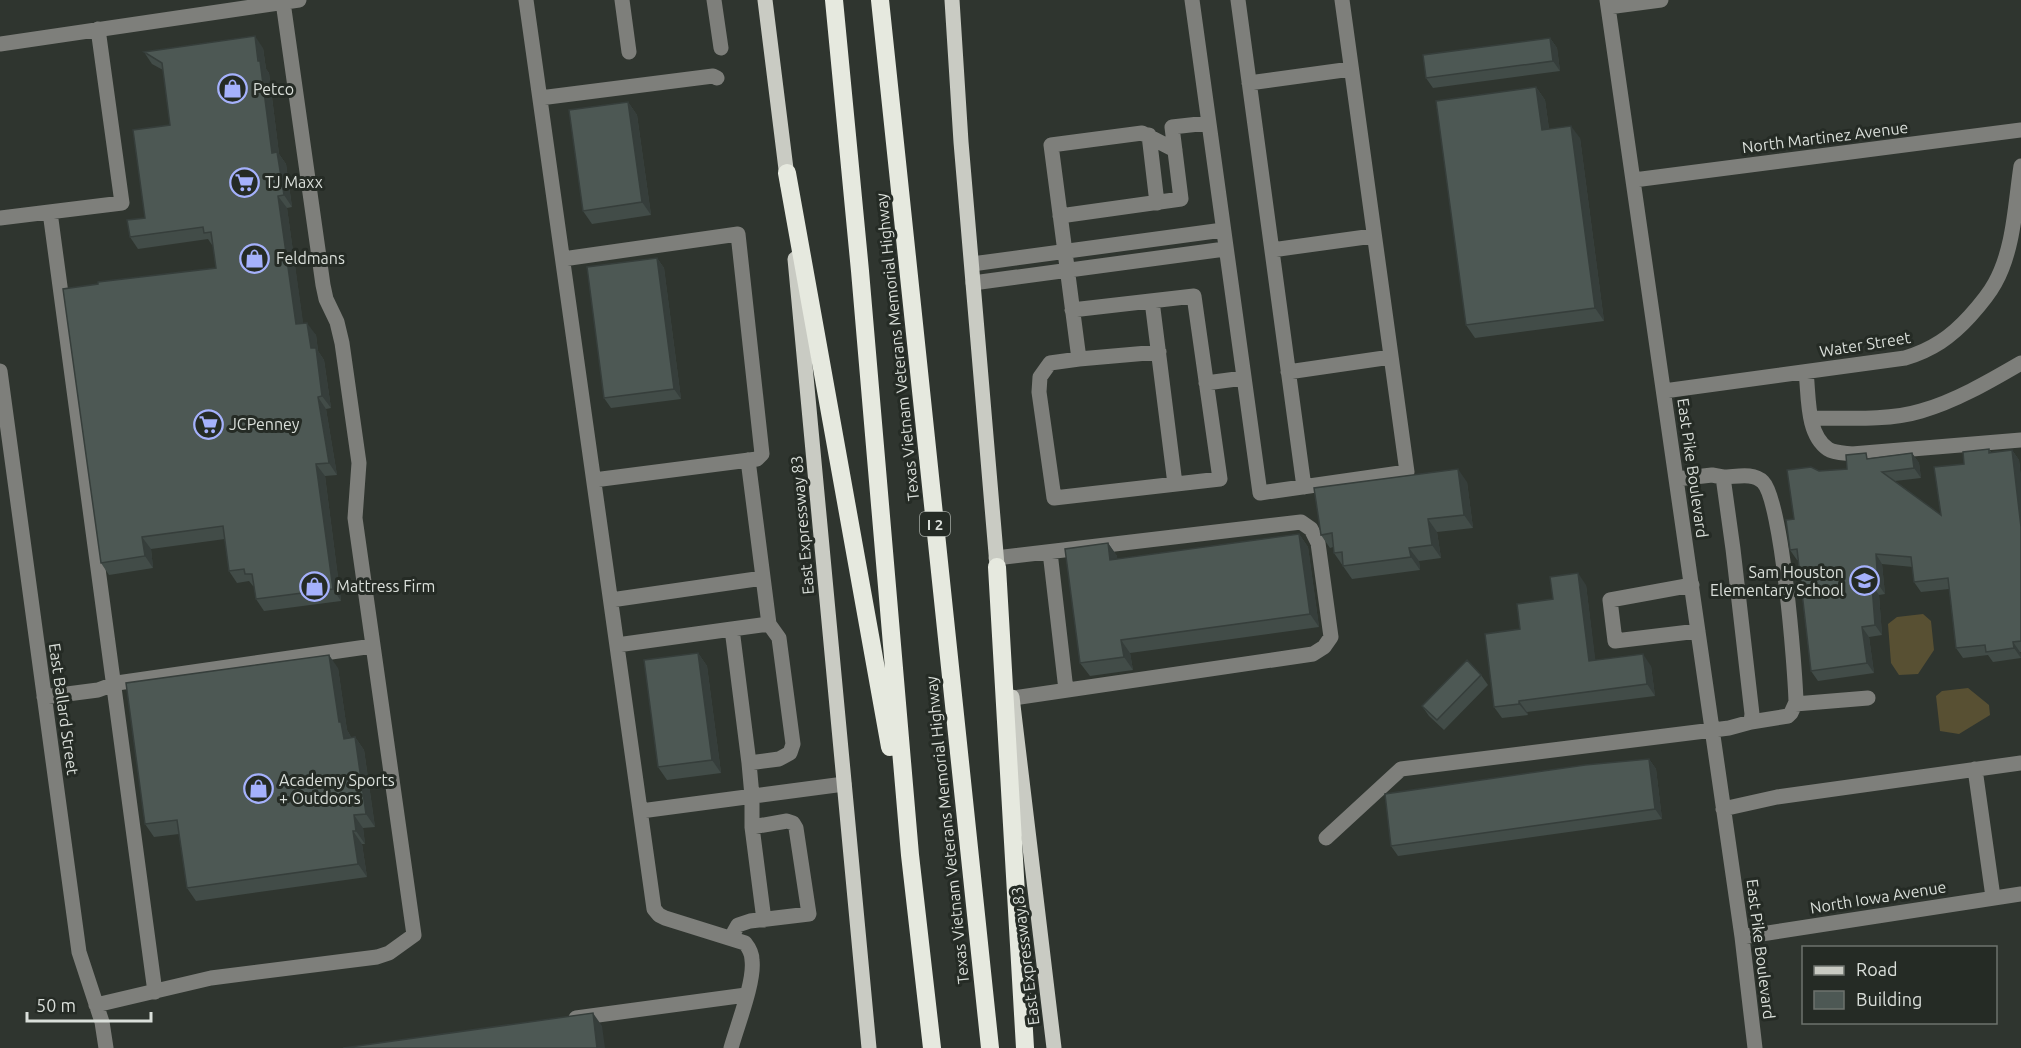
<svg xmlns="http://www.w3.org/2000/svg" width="2021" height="1048" viewBox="0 0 2021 1048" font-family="Ubuntu,sans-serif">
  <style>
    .green { fill: #585033 }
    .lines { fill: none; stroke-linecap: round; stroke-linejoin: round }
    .minor { stroke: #7e7f7b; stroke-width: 15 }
    .major { stroke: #c9cbc3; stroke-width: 15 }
    .highway { stroke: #e6e9df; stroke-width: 18 }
    .wall { fill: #424c48 }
    .shaded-wall { fill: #363e3b }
    .building { fill: #4d5854; stroke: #363e3b; stroke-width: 1.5 }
    .labels { text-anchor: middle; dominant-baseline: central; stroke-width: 6; stroke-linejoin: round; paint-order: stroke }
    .shield { fill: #252b25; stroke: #a4a9a4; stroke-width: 1.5 }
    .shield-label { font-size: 15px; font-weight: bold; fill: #dadfda }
    .poi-label { font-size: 16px; fill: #dadfda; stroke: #252b25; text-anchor: start }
    .street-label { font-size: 16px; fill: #dadfda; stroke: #252b25 }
  </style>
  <rect width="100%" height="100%" fill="#2f352f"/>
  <path class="green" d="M1923,614L1931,621L1934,650L1918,674L1899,675L1891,663L1888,624L1897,617Z
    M1968,688L1989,705L1990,715L1959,734L1940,731L1936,696L1942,691Z"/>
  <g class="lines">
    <path class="minor" d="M526,0L654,909L659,915L665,918L745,943C749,948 752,953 752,960C755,981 737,1026 731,1048
      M622,0L629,52
      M714,0L721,48
      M1192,0L1260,493L1407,472L1342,0
      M1238,0L1304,487
      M1607,0L1742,937L1755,1048
      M1608,7L1661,0
      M0,44L299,0
      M1249,83L1351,69
      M540,98L713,76L717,78
      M1149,135L1157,203
      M1634,180L2021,130
      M50,212L155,992
      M1060,216L1181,199L1172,127L1208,123
      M0,218L122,203L98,29
      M1272,250L1373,236
      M563,259L738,234L762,454L757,459L594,480
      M972,264L1223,230
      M973,283L1225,249
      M1152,301L1175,484
      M1072,310L1194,296L1220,479L1054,498L1039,392L1040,377L1050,363L1079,359L1051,145L1142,133L1175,150
      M1079,359L1159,352
      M0,371L79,952L102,1022L106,1048
      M1288,372L1391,357
      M1806,372C1809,396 1806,434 1828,449C1834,453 1845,453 1852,454L2021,440
      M1206,383L1244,378
      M1664,391L1905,358C1932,350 1951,337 1970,316C1979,306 1988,296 1995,283C2014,249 2015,205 2021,166
      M1811,418C1846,418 1888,421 1921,411C1956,401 1990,381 2021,363
      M748,460L769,624L779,638L793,744L790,753L779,759L749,763
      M1723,477C1736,477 1753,472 1763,482C1782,501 1795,668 1796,702L1791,713L1788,716L1751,722
      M1050,552L1066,690
      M996,558L1301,522L1311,529L1318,543L1331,637L1324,647L1313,654L1013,698
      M1692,585L1610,600L1615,641L1698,631
      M611,600L763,578
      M732,629L769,624
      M617,645L732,629L749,763L752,796V827L764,920
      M44,697L98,690L117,683L373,646
      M1795,704L1868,698
      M1975,769L1993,897
      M1723,809L1777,797L2021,763
      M641,811L844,784
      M1326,838L1401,769L1729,728L1751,722L1752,714L1733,549L1723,477L1712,475L1677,479
      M1742,937L2021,894
      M734,939V932L738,925L750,921L809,914L796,828L793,823L787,821L752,827
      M96,1005L211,978L377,957L389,953L414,935L355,518L359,463L342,343L337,322L326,299L323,285L283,2
      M576,1018L746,995"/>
    <path class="major" d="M765,0L788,185
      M952,0L961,142L998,577
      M795,259L869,1048
      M1012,697L1054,1048"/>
    <path class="highway" d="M834,0L860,271L910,855L932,1048
      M880,0L990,1048
      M787,173L890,747
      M997,567L1025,1048"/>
  </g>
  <path class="wall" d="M1550,38L1557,48L1560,71L1433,88L1426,78Z
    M263,48L266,69L269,73L279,154L286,164L292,207L287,208L303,324L316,335L318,351L324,360L331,408L326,409L337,475L325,476L341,601L264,611L256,599L254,586H253L249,581L237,583L229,571L225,539L151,549L153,568L109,575L101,563L216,268L213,245H212L208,239L138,249L130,237L145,218L170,125L163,70L152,64L144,52Z
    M1536,87L1545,100L1549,129L1580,138L1604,321L1475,338L1466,325Z
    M628,102L637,115L651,215L592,224L583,211Z
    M657,258L664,268L681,399L611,408L604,398Z
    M1989,449L1991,452L2012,450L2019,460L2021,478V652H2020L2021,658L1993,662L1988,655L1963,658L1956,648L1949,589L1921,592L1914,582L1913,567L1882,564L1885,594L1879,595L1882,635L1869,637L1874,673L1818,681L1811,671L1798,560H1797L1790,550L1794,519L1819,471L1847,469L1870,458L1912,453L1919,463L1921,478L1895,481L1941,515L1964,464Z
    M1467,482L1473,528L1437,532L1441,558L1419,561L1420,570L1352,579L1334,553L1333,547L1330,548L1321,535Z
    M1299,534L1308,547L1319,627L1130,653L1133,670L1090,676L1080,663L1108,543L1117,556V559Z
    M1586,585L1595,660L1651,666L1655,696L1527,712L1528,715L1502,718L1494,707L1520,629L1553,599Z
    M698,653L707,666L721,773L667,780L658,767Z
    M338,668L347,730L350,735L351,738L355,737L364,750L375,827L363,828L365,844H362L367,877L196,901L187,888L179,834L154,837L145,824Z
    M1481,675L1488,685L1444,730L1429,716L1422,706Z
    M1649,759L1656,769L1662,819L1398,856L1391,846Z"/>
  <path class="shaded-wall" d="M255,36L263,48L266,69L269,73L279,154L286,164L292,207L284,195L272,153Z
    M1550,38L1557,48L1560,71L1553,61Z
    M1536,87L1545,100L1551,143L1542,130Z
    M628,102L637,115L651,215L642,202Z
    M1571,126L1580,138L1604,321L1595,308Z
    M278,196L287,208L305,336L296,324Z
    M657,258L664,268L681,399L674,389Z
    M307,323L316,335L318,351L324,360L331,408L322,396L311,348Z
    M318,397L326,409L337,475L329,463Z
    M2012,450L2019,460L2021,478V527Z
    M1912,453L1919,463L1921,478L1914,468Z
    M316,464L325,476L341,601L333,589Z
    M1458,469L1467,482L1473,528L1464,515Z
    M1428,519L1437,532L1441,558L1432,545Z
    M1299,534L1308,547L1319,627L1310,614Z
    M142,537L151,549L153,568L145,556Z
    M1108,543L1117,556L1119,573L1110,560Z
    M1409,548L1419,561L1420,570L1411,557Z
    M1876,554L1882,564L1885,594L1878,584Z
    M1578,573L1586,585L1597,673L1589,661Z
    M1872,585L1879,595L1882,635L1875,625Z
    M1862,627L1869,637L1874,673L1867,663Z
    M1121,640L1130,653L1133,670L1124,657Z
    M2013,642L2020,652L2021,658L2014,648Z
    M698,653L707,666L721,773L712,760Z
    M1643,654L1651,666L1655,696L1647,684Z
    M329,655L338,668L347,730L350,735L353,752L344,739L339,722Z
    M1519,701L1527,712L1528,715L1519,704Z
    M355,737L364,750L375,827L366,814Z
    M1649,759L1656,769L1662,819L1655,809Z
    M354,815L363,828L365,844L356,831Z
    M353,831L362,844L367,877L358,864Z
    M593,1013L602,1026L605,1048H597Z"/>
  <path class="building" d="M255,36L258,61H260L272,153L277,152L284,195L278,196L296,324L307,323L311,348H316L322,396L318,397L329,463L316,464L333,589L256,599L252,574H245L244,569L229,571L223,526L142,537L145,556L101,563L63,289L98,284V282L216,268L211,232L204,233L203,227L130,237L127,220L145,218L133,130L170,125L162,63L144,52Z
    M1550,38L1553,61L1426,78L1423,55Z
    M1536,87L1542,130L1571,126L1595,308L1466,325L1436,101Z
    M628,102L642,202L583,211L569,110Z
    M657,258L674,389L604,398L587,267Z
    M1989,449V453L2012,450L2021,527V641L2013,642L2014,648L1986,652L1985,645L1956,648L1948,578L1914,582L1911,557L1876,554L1878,584L1872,585L1875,625L1862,627L1867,663L1811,671L1797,549L1790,550L1786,520L1794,519L1787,470L1811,467L1819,471L1847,469L1846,455L1866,453L1867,459L1912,453L1914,468L1882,472L1941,515L1934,467L1964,464L1963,452Z
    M1458,469L1464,515L1428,519L1432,545L1409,548L1411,557L1343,566L1342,552L1334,553L1332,533L1321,535L1314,488Z
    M1299,534L1310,614L1121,640L1124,657L1080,663L1065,549L1108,543L1110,560Z
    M1578,573L1589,661L1643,654L1647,684L1519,701V704L1494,707L1485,634L1520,629L1517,604L1553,599L1550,577Z
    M698,653L712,760L658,767L644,660Z
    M329,655L339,722H341L344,739L355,737L366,814L354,815L356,831H353L358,864L187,888L177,820L145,824L126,683Z
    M1467,660L1481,675L1437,720L1422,706Z
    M1649,759L1655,809L1391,846L1385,794L1585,765Z
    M593,1013L597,1048H343Z"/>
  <defs>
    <symbol id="shop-ring" viewBox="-11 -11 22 22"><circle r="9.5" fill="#252b25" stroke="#a5b1fc" stroke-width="1.5"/><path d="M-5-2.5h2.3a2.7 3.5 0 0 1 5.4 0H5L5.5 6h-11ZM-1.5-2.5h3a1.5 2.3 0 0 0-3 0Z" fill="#a5b1fc"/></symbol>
    <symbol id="supermarket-ring" viewBox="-11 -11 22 22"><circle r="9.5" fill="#252b25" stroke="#a5b1fc" stroke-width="1.5"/><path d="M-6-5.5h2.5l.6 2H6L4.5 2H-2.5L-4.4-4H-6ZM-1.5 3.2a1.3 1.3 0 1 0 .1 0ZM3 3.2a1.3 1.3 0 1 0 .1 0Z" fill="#a5b1fc"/></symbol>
    <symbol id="school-ring" viewBox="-11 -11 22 22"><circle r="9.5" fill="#252b25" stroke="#a5b1fc" stroke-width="1.5"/><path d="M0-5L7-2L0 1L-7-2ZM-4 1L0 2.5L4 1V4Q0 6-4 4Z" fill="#a5b1fc"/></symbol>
  </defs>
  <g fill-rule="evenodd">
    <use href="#shop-ring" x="216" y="72" width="33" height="33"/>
    <use href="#supermarket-ring" x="228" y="166" width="33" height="33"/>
    <use href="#shop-ring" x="238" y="242" width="33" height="33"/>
    <use href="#supermarket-ring" x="192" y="408" width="33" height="33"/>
    <use href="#school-ring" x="1848" y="564" width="33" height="33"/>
    <use href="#shop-ring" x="298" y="570" width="33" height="33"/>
    <use href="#shop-ring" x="242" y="772" width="33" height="33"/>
  </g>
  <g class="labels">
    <rect class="shield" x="920" y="512" width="30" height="24" rx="4.5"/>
    <g class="shield-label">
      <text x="935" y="524">I 2</text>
    </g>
    <g class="poi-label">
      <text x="253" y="89">Petco</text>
      <text x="265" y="182">TJ Maxx</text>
      <text x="276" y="258">Feldmans</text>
      <text x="229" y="424">JCPenney</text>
      <text x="1844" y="572" text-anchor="end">Sam Houston<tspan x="1844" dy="18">Elementary School</tspan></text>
      <text x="336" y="586">Mattress Firm</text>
      <text x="279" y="780">Academy Sports<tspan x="279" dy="18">+ Outdoors</tspan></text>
    </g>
    <g class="street-label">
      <text transform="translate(1825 137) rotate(-7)">North Martinez Avenue</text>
      <text transform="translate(1865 344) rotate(-9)">Water Street</text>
      <text transform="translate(897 347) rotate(-96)">Texas Vietnam Veterans Memorial Highway</text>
      <text transform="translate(1693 468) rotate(82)">East Pike Boulevard</text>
      <text transform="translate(802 525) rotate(-95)">East Expressway 83</text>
      <text transform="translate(64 709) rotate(82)">East Ballard Street</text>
      <text transform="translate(947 830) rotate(-96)">Texas Vietnam Veterans Memorial Highway</text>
      <text transform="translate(1878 897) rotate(-9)">North Iowa Avenue</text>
      <text transform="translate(1761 949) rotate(83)">East Pike Boulevard</text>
      <text transform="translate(1025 956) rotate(-97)">East Expressway 83</text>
    </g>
  </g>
  <rect x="1802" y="946" width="195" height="78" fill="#252b25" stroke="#6d736d" stroke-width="1.5"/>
  <rect x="1814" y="966" width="30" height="9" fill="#c9cbc3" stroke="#6d736d" stroke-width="1.5"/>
  <text x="1856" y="976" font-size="18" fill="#dadfda">Road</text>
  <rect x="1814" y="991" width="30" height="18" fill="#4d5854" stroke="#6d736d" stroke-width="1.5"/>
  <text x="1856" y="1006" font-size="18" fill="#dadfda">Building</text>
  <path d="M27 1012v9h124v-9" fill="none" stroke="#dadfda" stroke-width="3"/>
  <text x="36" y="1012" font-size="18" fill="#dadfda" stroke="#252b25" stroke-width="4.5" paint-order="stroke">50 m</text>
</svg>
